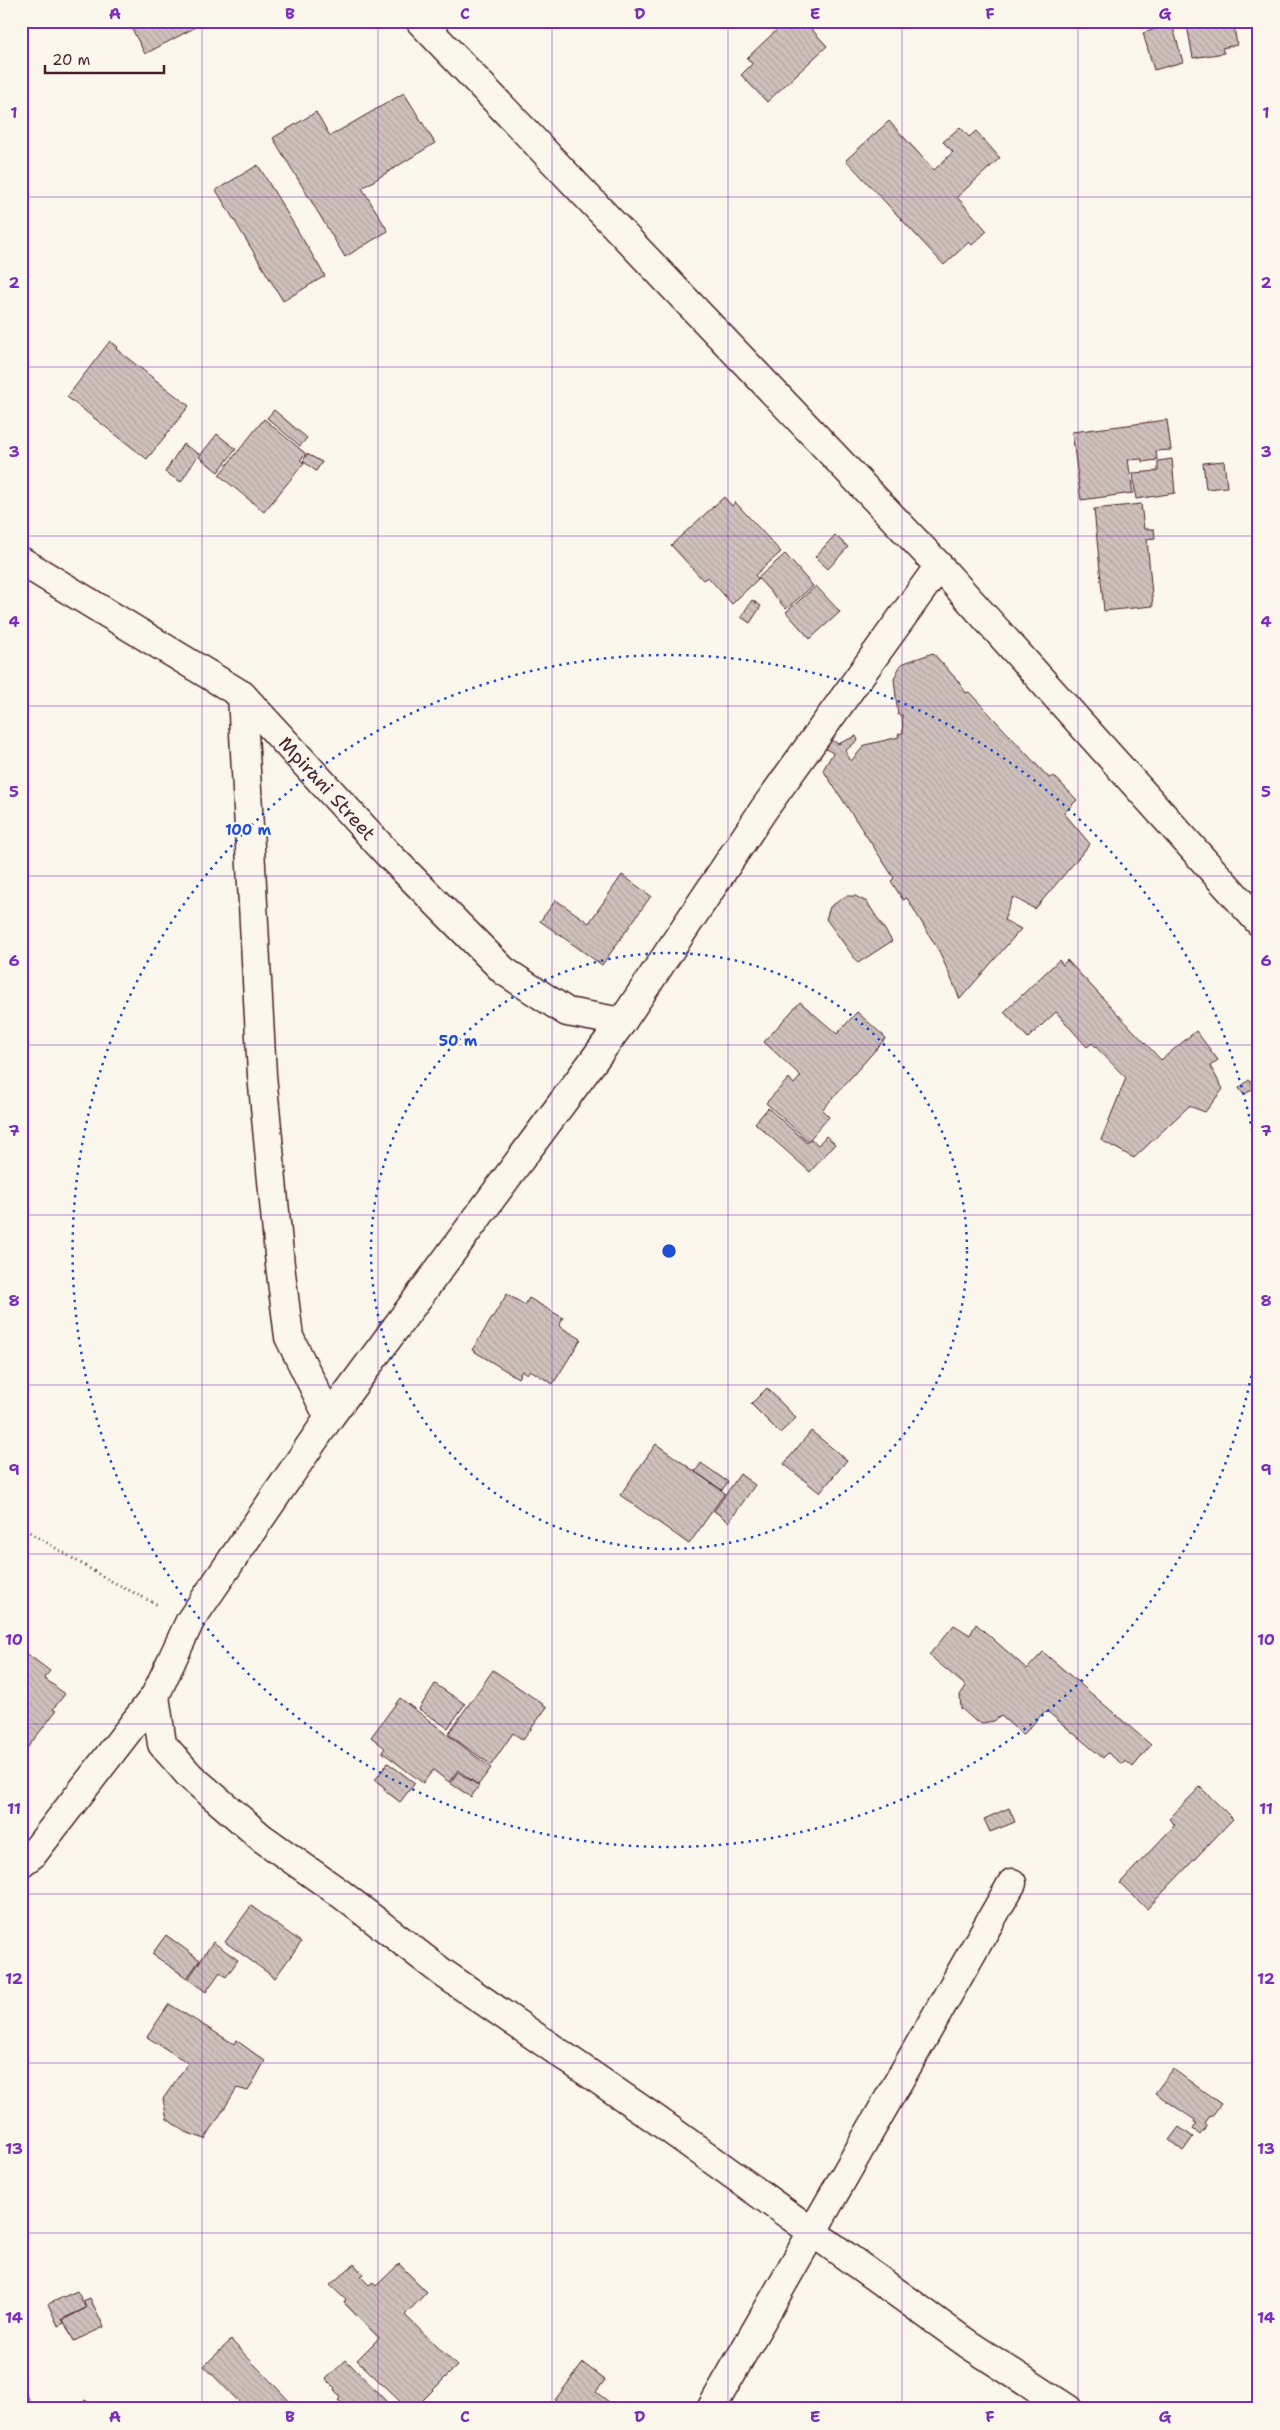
<svg xmlns="http://www.w3.org/2000/svg" width="1280" height="2430" viewBox="0 0 1280 2430" font-family="'Shantell Sans',sans-serif">
  <style>
    .building { fill: url(#building-back-hatch); stroke: #4a1f2b }
    .lines { fill: none; stroke-linecap: round; stroke-linejoin: round }
    .minor-casing { stroke: #4a1f2b; stroke-width: 31 }
    .path { stroke: #4a1f2b; stroke-width: 3; stroke-dasharray: 1 4; stroke-linecap: butt }
    .minor { stroke: #fbf7ec; stroke-width: 28 }
    .grid { fill: none; stroke: #7b2cbf; stroke-width: 1; stroke-opacity: 0.55 }
    .ring { fill: none; stroke: #1d4ed8; stroke-width: 2.5; stroke-dasharray: 2.5 5 }
    .labels { text-anchor: middle; dominant-baseline: central; stroke-width: 4.5; stroke-linejoin: round; paint-order: stroke }
    .street-label { font-size: 19px; fill: #4a1f2b; stroke: #fbf7ec }
    .centre { fill: #1d4ed8; stroke: #fbf7ec; stroke-width: 2.5 }
    .ring-label { font-size: 15px; text-anchor: middle; font-weight: bold; fill: #1d4ed8; stroke: #fbf7ec; stroke-width: 4.5; stroke-linejoin: round; paint-order: stroke }
    .neatline { fill: none; stroke: #7b2cbf; stroke-width: 2 }
    .grid-label { font-size: 16px; text-anchor: middle; font-weight: bold; fill: #7b2cbf }
  </style>
  <defs>
    <pattern id="building-back-hatch" width="6" height="6" patternUnits="userSpaceOnUse" patternTransform="scale(1.25)"><rect width="6" height="6" fill="#cfc2bc"/><path d="M-1 5l2 2M0 0l6 6M5-1l2 2" fill="none" stroke="#b3a6a2"/></pattern>
  </defs>
  <rect width="100%" height="100%" fill="#fbf7ec"/>
  <filter id="ink" filterUnits="userSpaceOnUse"><feTurbulence type="fractalNoise" baseFrequency=".02" numOctaves="2"/><feDisplacementMap in="SourceGraphic" scale="10" xChannelSelector="R" yChannelSelector="G"/><feConvolveMatrix kernelMatrix="1 2 1 2 8 2 1 2 1" color-interpolation-filters="sRGB"/></filter>
  <g filter="url(#ink)">
    <path class="building" d="M128,21H191L194,28L145,54Z
      M799,21H804L827,46L767,102L741,75L752,64L747,58L783,24L789,30Z
      M1208,21H1233L1237,45L1222,48L1224,53L1193,58L1187,25Z
      M1172,24L1183,62L1154,70L1143,33Z
      M404,93L435,143L362,188L388,231L345,257L273,138L316,112L330,136Z
      M889,121L934,170L953,152L943,142L960,127L969,137L976,131L1000,158L957,197L987,231L972,245L969,242L944,265L846,160Z
      M258,165L325,276L283,301L216,190Z
      M110,341L118,347L116,349L189,406L147,459L67,397Z
      M274,410L307,438L300,446L267,418Z
      M264,419L306,454L300,460L304,463L264,512L219,475Z
      M1167,420L1171,450L1156,451L1157,460L1142,462V459L1128,460L1133,493L1081,500L1072,432Z
      M217,434L236,449L218,472L199,457Z
      M183,444L199,454L181,482L165,472Z
      M307,454L322,462L316,471L303,461Z
      M1172,459L1175,493L1136,499L1133,473L1158,471V461Z
      M1224,461L1227,487L1206,489L1203,463Z
      M724,497L732,506L735,502L781,552L755,575L758,579L732,604L708,577L703,580L671,545Z
      M1141,504L1144,529H1154L1155,538L1147,539L1153,606L1104,611L1094,509Z
      M835,535L848,547L828,569L815,557Z
      M785,554L813,586L786,609L758,578Z
      M816,586L840,612L810,639L786,612Z
      M752,600L761,606L750,623L741,617Z
      M933,653L958,681L966,693L969,692L1049,778L1054,776L1077,800L1064,813L1090,844L1035,909L1013,897L1004,920L1021,929L960,999L940,953L907,898L903,900L891,881L894,878L823,770L833,753L826,749L831,739L838,744L856,736L858,740L845,751L851,761L865,745L899,737L898,734L903,733L902,715H898L894,679L901,664Z
      M622,875L651,896L602,965L540,921L556,900L589,923Z
      M846,896H855L867,902L892,941L858,963L826,919L830,907Z
      M1059,960L1063,965L1067,960L1161,1060L1196,1031L1218,1060L1210,1066L1223,1089L1205,1112L1189,1106L1134,1158L1101,1140L1126,1078L1092,1043L1087,1047L1056,1012L1028,1038L1004,1012Z
      M800,1002L837,1034L857,1012L886,1038L822,1110L829,1117L808,1141L766,1103L789,1078L794,1084L801,1076L764,1042Z
      M1249,1080L1255,1087L1244,1095L1239,1088Z
      M768,1108L807,1143L811,1139L818,1145L826,1136L835,1144L810,1172L755,1123Z
      M507,1294L525,1305L529,1298L563,1318L559,1326L581,1339L553,1384L530,1370L527,1374L522,1371L518,1378L472,1350Z
      M767,1388L796,1418L780,1433L751,1404Z
      M811,1431L847,1460L820,1493L784,1464Z
      M656,1444L725,1493L689,1544L620,1495Z
      M701,1463L728,1482L722,1490L695,1472Z
      M740,1474L755,1485L729,1522L714,1511Z
      M976,1624L1027,1669L1043,1652L1151,1745L1133,1767L1126,1761L1122,1764L1108,1753L1103,1758L1048,1712L1043,1713L1023,1735L1001,1716L994,1721L983,1723L975,1721L961,1708L960,1695L966,1686L929,1655L954,1625L970,1635Z
      M22,1650L50,1671L44,1678L65,1694L53,1709L56,1711L21,1756Z
      M493,1670L547,1707L523,1740L513,1733L491,1765L448,1734Z
      M435,1684L465,1704L448,1728L419,1709Z
      M400,1698L491,1768L478,1785L458,1770L449,1782L433,1770L423,1783L382,1752L385,1748L371,1737Z
      M388,1763L415,1783L400,1802L384,1790L385,1788L375,1780Z
      M458,1772L479,1786L471,1797L450,1783Z
      M1200,1787L1233,1819L1147,1909L1120,1883L1175,1825L1169,1819Z
      M1009,1808L1015,1822L990,1832L984,1819Z
      M251,1906L301,1942L275,1978L225,1942Z
      M166,1935L200,1960L187,1978L152,1954Z
      M213,1942L238,1960L226,1977L220,1972L206,1992L188,1979Z
      M169,2004L234,2044L236,2040L265,2061L248,2091L237,2088L205,2139L185,2132L167,2119L163,2099L188,2063L147,2037Z
      M1173,2069L1221,2104L1211,2117L1210,2116L1205,2123L1207,2126L1200,2135L1193,2129L1197,2123L1194,2122L1195,2120L1155,2093Z
      M1179,2127L1193,2137L1183,2151L1169,2140Z
      M354,2264L363,2274L360,2276L369,2285L373,2282L376,2286L399,2264L427,2292L405,2315L457,2366L414,2409H408L357,2360L379,2338L344,2303L346,2300L330,2285Z
      M77,2291L86,2308L62,2319L64,2323L58,2326L48,2304Z
      M90,2298L104,2327L74,2341L63,2320L86,2308L83,2301Z
      M231,2340L297,2409H246L204,2366Z
      M346,2360L388,2403L383,2409H350L338,2400L340,2398L334,2390L335,2388L326,2379Z
      M583,2363L605,2380L596,2392L618,2409H548Z
      M21,2375L25,2382L23,2387L30,2401L24,2409H21Z
      M85,2400L94,2406L92,2409H79Z"/>
    <g class="lines">
      <defs>
        <g id="minor">
          <path d="M420,21L939,566L1259,922"/>
          <path id="s1" d="M21,561L242,695L386,852L504,971L567,1012L622,1022"/>
          <path d="M939,566L764,809L622,1022L329,1418L190,1621L155,1696L162,1744L190,1776L262,1838L341,1894L443,1973L654,2118L968,2344L1068,2409"/>
          <path d="M242,695L262,1075L280,1265L289,1337L329,1418"/>
          <path d="M21,1863L33,1854L155,1696"/>
          <path d="M711,2409L1012,1883"/>
        </g>
      </defs>
      <use href="#minor" class="minor-casing"/>
      <path class="path" d="M21,1527L105,1578L158,1605"/>
      <use href="#minor" class="minor"/>
    </g>
  </g>
  <path class="grid" d="M202,21V2409M378,21V2409M552,21V2409M728,21V2409M902,21V2409M1078,21V2409M21,197H1259M21,367H1259M21,536H1259M21,706H1259M21,876H1259M21,1045H1259M21,1215H1259M21,1385H1259M21,1554H1259M21,1724H1259M21,1894H1259M21,2063H1259M21,2233H1259"/>
  <g class="ring">
    <circle cx="669" cy="1251" r="298"/>
    <path d="M1258 1339A596 596 0 1 1 1258 1163"/>
  </g>
  <g class="labels">
    <g class="street-label">
      <text stroke="none"><textPath href="#s1" startOffset="385">Mpirani Street</textPath></text>
    </g>
  </g>
  <circle cx="669" cy="1251" r="8" class="centre"/>
  <g class="ring-label">
    <text x="248" y="835">100 m</text>
    <text x="458" y="1046">50 m</text>
  </g>
  <rect width="1280" height="2430" fill="none" stroke="#fbf7ec" stroke-width="55"/>
  <path d="M45 65v8h119v-8" fill="none" stroke="#4a1f2b" stroke-width="2.5"/>
  <text x="52" y="65" font-size="15" fill="#4a1f2b" stroke="#fbf7ec" stroke-width="4" paint-order="stroke">20 m</text>
  <rect x="28" y="28" width="1224" height="2374" class="neatline"/>
  <g class="grid-label">
    <text x="115" y="19">A</text>
    <text x="290" y="19">B</text>
    <text x="465" y="19">C</text>
    <text x="640" y="19">D</text>
    <text x="815" y="19">E</text>
    <text x="990" y="19">F</text>
    <text x="1165" y="19">G</text>
    <text x="14" y="118">1</text>
    <text x="1266" y="118">1</text>
    <text x="14" y="288">2</text>
    <text x="1266" y="288">2</text>
    <text x="14" y="457">3</text>
    <text x="1266" y="457">3</text>
    <text x="14" y="627">4</text>
    <text x="1266" y="627">4</text>
    <text x="14" y="797">5</text>
    <text x="1266" y="797">5</text>
    <text x="14" y="966">6</text>
    <text x="1266" y="966">6</text>
    <text x="14" y="1136">7</text>
    <text x="1266" y="1136">7</text>
    <text x="14" y="1306">8</text>
    <text x="1266" y="1306">8</text>
    <text x="14" y="1475">9</text>
    <text x="1266" y="1475">9</text>
    <text x="14" y="1645">10</text>
    <text x="1266" y="1645">10</text>
    <text x="14" y="1814">11</text>
    <text x="1266" y="1814">11</text>
    <text x="14" y="1984">12</text>
    <text x="1266" y="1984">12</text>
    <text x="14" y="2154">13</text>
    <text x="1266" y="2154">13</text>
    <text x="14" y="2323">14</text>
    <text x="1266" y="2323">14</text>
    <text x="115" y="2422">A</text>
    <text x="290" y="2422">B</text>
    <text x="465" y="2422">C</text>
    <text x="640" y="2422">D</text>
    <text x="815" y="2422">E</text>
    <text x="990" y="2422">F</text>
    <text x="1165" y="2422">G</text>
  </g>
</svg>
